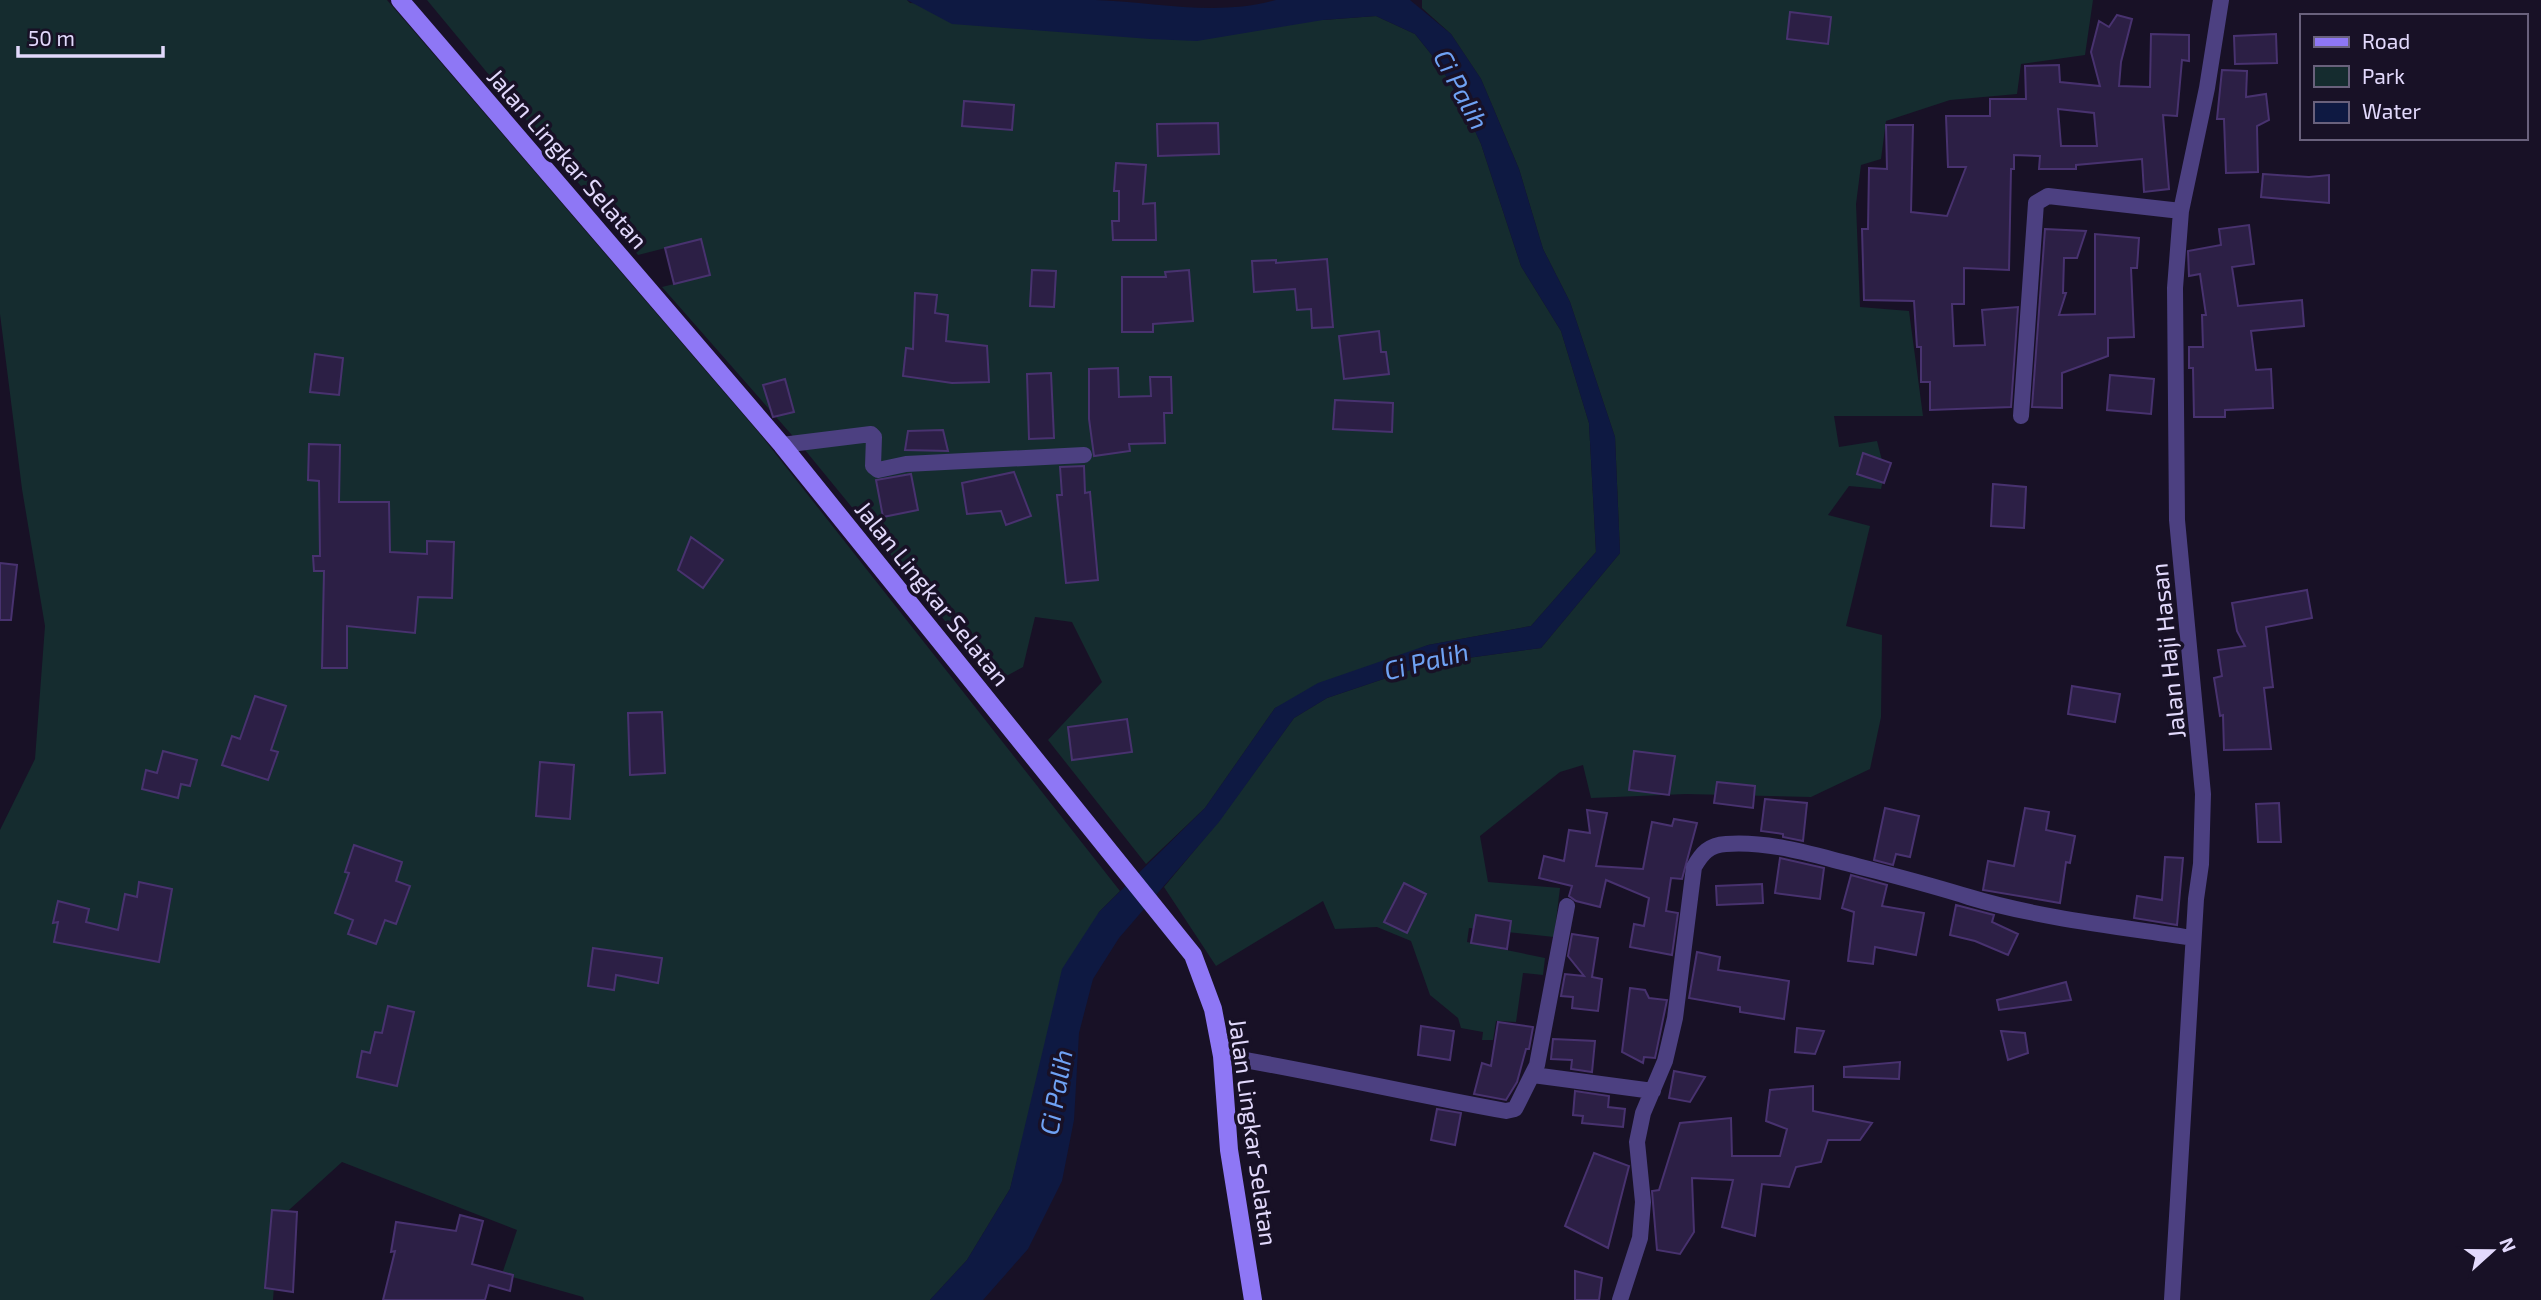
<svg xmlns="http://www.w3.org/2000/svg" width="2541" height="1300" viewBox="0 0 2541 1300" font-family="'Exo 2',sans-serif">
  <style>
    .green { fill: #152c2f }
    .water { fill: #0e1942 }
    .building { fill: #2c1f45; stroke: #48326f; stroke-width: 2; fill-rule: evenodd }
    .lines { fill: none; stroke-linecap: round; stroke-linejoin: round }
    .street { stroke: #4c4081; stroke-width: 16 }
    .secondary { stroke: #8e77f5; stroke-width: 18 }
    .labels { text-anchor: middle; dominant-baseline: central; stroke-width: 7; stroke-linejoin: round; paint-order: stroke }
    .street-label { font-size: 24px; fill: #e2d9fc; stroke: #181126 }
    .water-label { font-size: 26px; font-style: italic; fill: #6fa2f4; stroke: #181126 }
  </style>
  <rect width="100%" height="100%" fill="#181126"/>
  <path class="green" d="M0,0H387L760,434L1120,891L1099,912L1038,1080L1010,1189L967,1260L930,1300H584L583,1297L502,1274L517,1230L342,1162L279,1219L273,1300H0V830L35,759L45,626L22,489L0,314Z
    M427,0H907L910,3L1323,20L1376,16L1415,34L1439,64L1464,107L1481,144L1521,266L1561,331L1589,423L1596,552L1531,626L1428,645L1275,708L1205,808L1146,864L1048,740L1102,682L1072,622L1035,617L1023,667L995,682L805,450L662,287L710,275L701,239L638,255Z
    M1422,0H2093L2085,55L2021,64L2017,94L1950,100L1886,121L1881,159L1861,165L1856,204L1860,307L1909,311L1923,416H1834L1839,447L1877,441L1885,472L1881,489L1849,486L1828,515L1870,526L1846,626L1882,635L1881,717L1870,769L1811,797L1686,794L1591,798L1583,765L1560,772L1480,836L1488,882L1560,888L1554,937L1469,928L1467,942L1545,958L1543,975L1523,973L1516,1022L1496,1021L1493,1040H1482L1483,1032L1461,1028L1458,1018L1430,995L1411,941L1377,927L1335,929L1323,901L1216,966L1164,887L1219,821L1294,718L1327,698L1431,663L1541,648L1620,553L1615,437L1570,302L1543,249L1519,169L1481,79L1451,34L1422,8Z"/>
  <path class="water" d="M907,0C970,0 1032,0 1095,0C1155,2 1217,17 1276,0H1410L1451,34L1481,79L1519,169L1543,249L1570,302L1615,437L1620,553L1541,648L1431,663L1327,698L1294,718L1219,822L1119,938L1093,979L1079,1033L1074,1120L1062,1181L1028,1249L983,1300H930L967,1260L1010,1189L1062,969L1099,912L1205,808L1275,708L1318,683L1428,645L1531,626L1596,552L1589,423L1561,331L1521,266L1481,144L1464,107L1439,64L1415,34L1376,16L1323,20L1197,41L1150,39L952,24Z"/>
  <path class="building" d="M1790,12L1831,17L1828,44L1787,39Z
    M2117,15L2132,19L2121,62L2119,86L2150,87L2151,34L2189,35V61L2182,60L2177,116L2163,115L2169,189L2144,192L2142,159L2076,165V169H2039L2040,156L2014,155V169H2011L2009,270L1964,268V304H1952L1954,346L1985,345L1982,310L2018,307L2011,407L1930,410V382H1921V347H1917L1914,301L1864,300L1862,229H1868L1869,168L1887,169L1886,125H1913L1911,212L1947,216L1966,167H1948L1946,116H1990V99H2026L2025,66L2059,65L2060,82L2100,86L2091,52L2099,21L2109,27ZM2058,109L2094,113L2097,146H2061Z
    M2276,34L2277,63L2235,64L2234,36Z
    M2222,70L2247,71L2246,97L2266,94L2269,120L2257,126L2258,172L2226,173L2224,119H2217Z
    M964,101L1014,105L1012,130L962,126Z
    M1218,123L1219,154L1158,156L1157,124Z
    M1116,163L1146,165L1143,204L1155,203L1156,240H1113L1112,221H1119V191H1114Z
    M2263,174L2309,177L2329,175V203L2261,197Z
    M2249,225L2254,264L2232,267L2238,306L2302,300L2304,326L2251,331L2256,370L2271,369L2273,408L2225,410V417H2194L2193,368H2189V347H2203L2202,315H2206L2200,274L2189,276L2188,251L2221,245L2219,229Z
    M2045,229L2086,231L2077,258H2064L2063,293H2066L2059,315L2095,314V234L2139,238L2137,268H2131L2134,337L2108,338V356L2062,373V408L2032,407Z
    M701,239L710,275L674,284L665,248Z
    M1327,259L1333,327L1312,328L1311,309L1297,310L1295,289L1254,292L1252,261L1276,260V263Z
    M1032,270L1056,271L1054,307L1030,306Z
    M1189,270L1193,321L1153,324V332H1122V277H1166L1165,272Z
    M915,293L937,295L935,313L948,315L946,341L987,346L989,382L952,383L903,376L906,348L913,349Z
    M1379,331L1381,352H1386L1389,374L1344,379L1339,336Z
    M315,354L343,358L339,395L310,392Z
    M1118,368L1119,397L1151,396L1150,377H1171L1172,413H1164L1165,443L1129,444L1130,451L1094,456L1089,419V369Z
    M1051,373L1054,438L1029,439L1027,374Z
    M2110,375L2154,379L2151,414L2107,410Z
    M785,379L794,412L773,417L763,385Z
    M1335,400L1393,403L1392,432L1333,429Z
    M943,430L948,451L905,450L908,431Z
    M309,444L340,445L339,502H389L390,552L427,554V541L454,542L452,598L418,597L415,633L347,626V668H322L324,571H314L313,556H320L319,481L308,480Z
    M1863,453L1891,463L1884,483L1857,474Z
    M1084,466L1085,493L1090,492L1098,580L1066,583L1057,495H1062L1060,467Z
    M1014,472L1031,516L1006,525L1001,511L967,514L962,483Z
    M911,474L918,510L883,517L876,480Z
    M1993,484L2026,487L2024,528L1991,526Z
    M691,537L723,560L703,588L678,570Z
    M0,563L17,565L11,620H0Z
    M2307,590L2312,618L2266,627L2273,687L2264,688L2271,749L2224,750L2223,715L2220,716L2214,678L2222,676L2218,650L2245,646L2237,631L2232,603Z
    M2072,686L2120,694L2115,722L2068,714Z
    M255,696L286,706L271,750L278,752L268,780L222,765L232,736L240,739Z
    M662,712L665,773L630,775L628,713Z
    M1127,719L1132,752L1072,760L1068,727Z
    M163,751L197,760L190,786L181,784L178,798L142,789L146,770L157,773Z
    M1634,751L1675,756L1669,795L1629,790Z
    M540,762L574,765L570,819L536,816Z
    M1717,782L1755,786L1753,808L1714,803Z
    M1765,799L1807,803L1803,841L1783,837V834L1761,831Z
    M2279,803L2281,842H2258L2256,804Z
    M1885,808L1919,816L1910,857L1896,854L1893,865L1874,860Z
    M2025,808L2049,812L2046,830L2075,836L2070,863L2066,862L2060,903L1983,890L1988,861L2014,866Z
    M1587,810L1607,813L1596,866L1643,869L1652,822L1672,826L1674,819L1697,823L1682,879L1671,878L1666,911L1678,913L1672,955L1630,947L1634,924L1644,926L1649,898L1606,880L1600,907L1576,901L1569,896L1572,886L1539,878L1544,856L1564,861L1569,830L1590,833Z
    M354,845L402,862L396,881L410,886L396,924L385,920L376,944L348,934L353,920L335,913L349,873L345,872Z
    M2165,857L2183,858L2177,925L2134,918L2137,896L2162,900Z
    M1780,858L1824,868L1820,899L1775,893Z
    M1851,875L1887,885L1882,906L1924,913L1916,955L1875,947L1873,964L1848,961L1854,912L1842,908Z
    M139,882L172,889L159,962L54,942L58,922L53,923L58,901L89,909L86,922L118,930L125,894L137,897Z
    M1404,883L1426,894L1407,933L1384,922Z
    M1762,884L1763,903L1717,905L1716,886Z
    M1956,905L1994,915L1992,922L2018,934L2008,955L1975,941L1950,935Z
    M1476,915L1511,921L1507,949L1471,943Z
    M1572,934L1598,938L1592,977L1602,979L1598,1011L1572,1008L1573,997L1561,996L1565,974L1584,976L1568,956Z
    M593,948L662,958L658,983L616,975L614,990L588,986Z
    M1697,952L1720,957L1718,970L1789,981L1784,1019L1740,1012V1007L1689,998Z
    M2066,982L2071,1000L1999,1010L1997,1000Z
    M1630,988L1645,990L1649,998L1667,1000L1655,1058L1644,1057L1643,1063L1622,1052Z
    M388,1006L414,1012L397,1086L357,1077L362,1051L370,1053L375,1032L382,1033Z
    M1498,1022L1533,1027L1529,1049H1526L1517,1082L1506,1100L1474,1094L1482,1063L1491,1066Z
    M1421,1026L1454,1031L1450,1060L1418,1055Z
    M1797,1028L1824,1031L1815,1054L1795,1052Z
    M2001,1031L2025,1033L2028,1053L2008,1060Z
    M1553,1039L1595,1041L1592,1072L1571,1069L1572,1060L1551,1059Z
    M1900,1062L1899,1079L1844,1077V1067Z
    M1674,1071L1705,1077L1690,1102L1669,1098Z
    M1813,1086V1111L1872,1123L1860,1140H1828L1821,1162L1796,1167L1789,1187L1762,1184L1755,1236L1722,1227L1733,1180L1692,1178L1694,1232L1680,1254L1657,1250L1652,1191L1659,1190L1680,1123L1731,1118L1732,1156H1780L1787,1129L1766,1121L1770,1090Z
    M1575,1091L1609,1096L1608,1107L1625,1109L1623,1127L1582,1123L1583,1116L1573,1115Z
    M1437,1109L1461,1113L1455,1145L1431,1140Z
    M1594,1153L1629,1166L1608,1248L1565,1226Z
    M272,1210L297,1212L293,1292L265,1288Z
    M460,1215L483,1221L472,1264L513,1275L510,1291L489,1285L485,1300H383L395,1251L391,1252L396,1222L456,1231Z
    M1575,1271L1602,1278L1599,1300H1575Z"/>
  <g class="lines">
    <path class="street" d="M2021,416L2036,203L2048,196L2181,211
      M782,445L871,434L874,437L873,466L878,470L906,464L1084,455
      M1222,1056C1317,1072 1411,1094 1506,1111L1515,1109L1537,1065L1567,906
      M1533,1075L1653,1091
      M1620,1300L1640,1238L1643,1202L1637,1142L1643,1113L1665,1061L1675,1018L1694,867C1702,853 1709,845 1726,844C1767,841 1807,853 1846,863C1887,874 1928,884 1969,897C2038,918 2122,927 2193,938
      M2172,1300L2196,899L2201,864L2203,794L2177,520L2175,288L2181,211L2207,88L2221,0"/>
    <path class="secondary" d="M400,0L782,445L1193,955L1213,1009L1222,1056L1229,1150L1253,1300"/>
  </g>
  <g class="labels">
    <g class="street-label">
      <text transform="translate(568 158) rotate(49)">Jalan Lingkar Selatan</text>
      <text transform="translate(933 593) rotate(51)">Jalan Lingkar Selatan</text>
      <text transform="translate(2167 651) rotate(-96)">Jalan Haji Hasan</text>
      <text transform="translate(1254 1132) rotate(82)">Jalan Lingkar Selatan</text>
    </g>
    <g class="water-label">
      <text transform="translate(1462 89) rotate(62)">Ci Palih</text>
      <text transform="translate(1426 660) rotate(-14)">Ci Palih</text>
      <text transform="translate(1055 1092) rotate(-80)">Ci Palih</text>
    </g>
  </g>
  <rect x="2300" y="14" width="228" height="126" fill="#181126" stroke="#69617c" stroke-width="2"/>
  <rect x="2314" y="37" width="35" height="10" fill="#8e77f5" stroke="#69617c" stroke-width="2"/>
  <text x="2362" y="49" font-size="21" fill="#e2d9fc">Road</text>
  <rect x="2314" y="66" width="35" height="21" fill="#152c2f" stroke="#69617c" stroke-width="2"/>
  <text x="2362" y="84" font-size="21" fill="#e2d9fc">Park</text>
  <rect x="2314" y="102" width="35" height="21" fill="#0e1942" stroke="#69617c" stroke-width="2"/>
  <text x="2362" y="119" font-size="21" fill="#e2d9fc">Water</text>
  <g transform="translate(2492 1251) rotate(69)" stroke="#181126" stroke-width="5" paint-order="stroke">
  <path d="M0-5L12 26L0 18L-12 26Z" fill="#e2d9fc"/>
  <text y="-10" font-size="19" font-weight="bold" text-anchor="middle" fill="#e2d9fc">N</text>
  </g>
  <path d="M18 46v10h145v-10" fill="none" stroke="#e2d9fc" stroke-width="3.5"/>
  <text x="28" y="46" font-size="21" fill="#e2d9fc" stroke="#181126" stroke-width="5" paint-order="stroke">50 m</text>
</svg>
